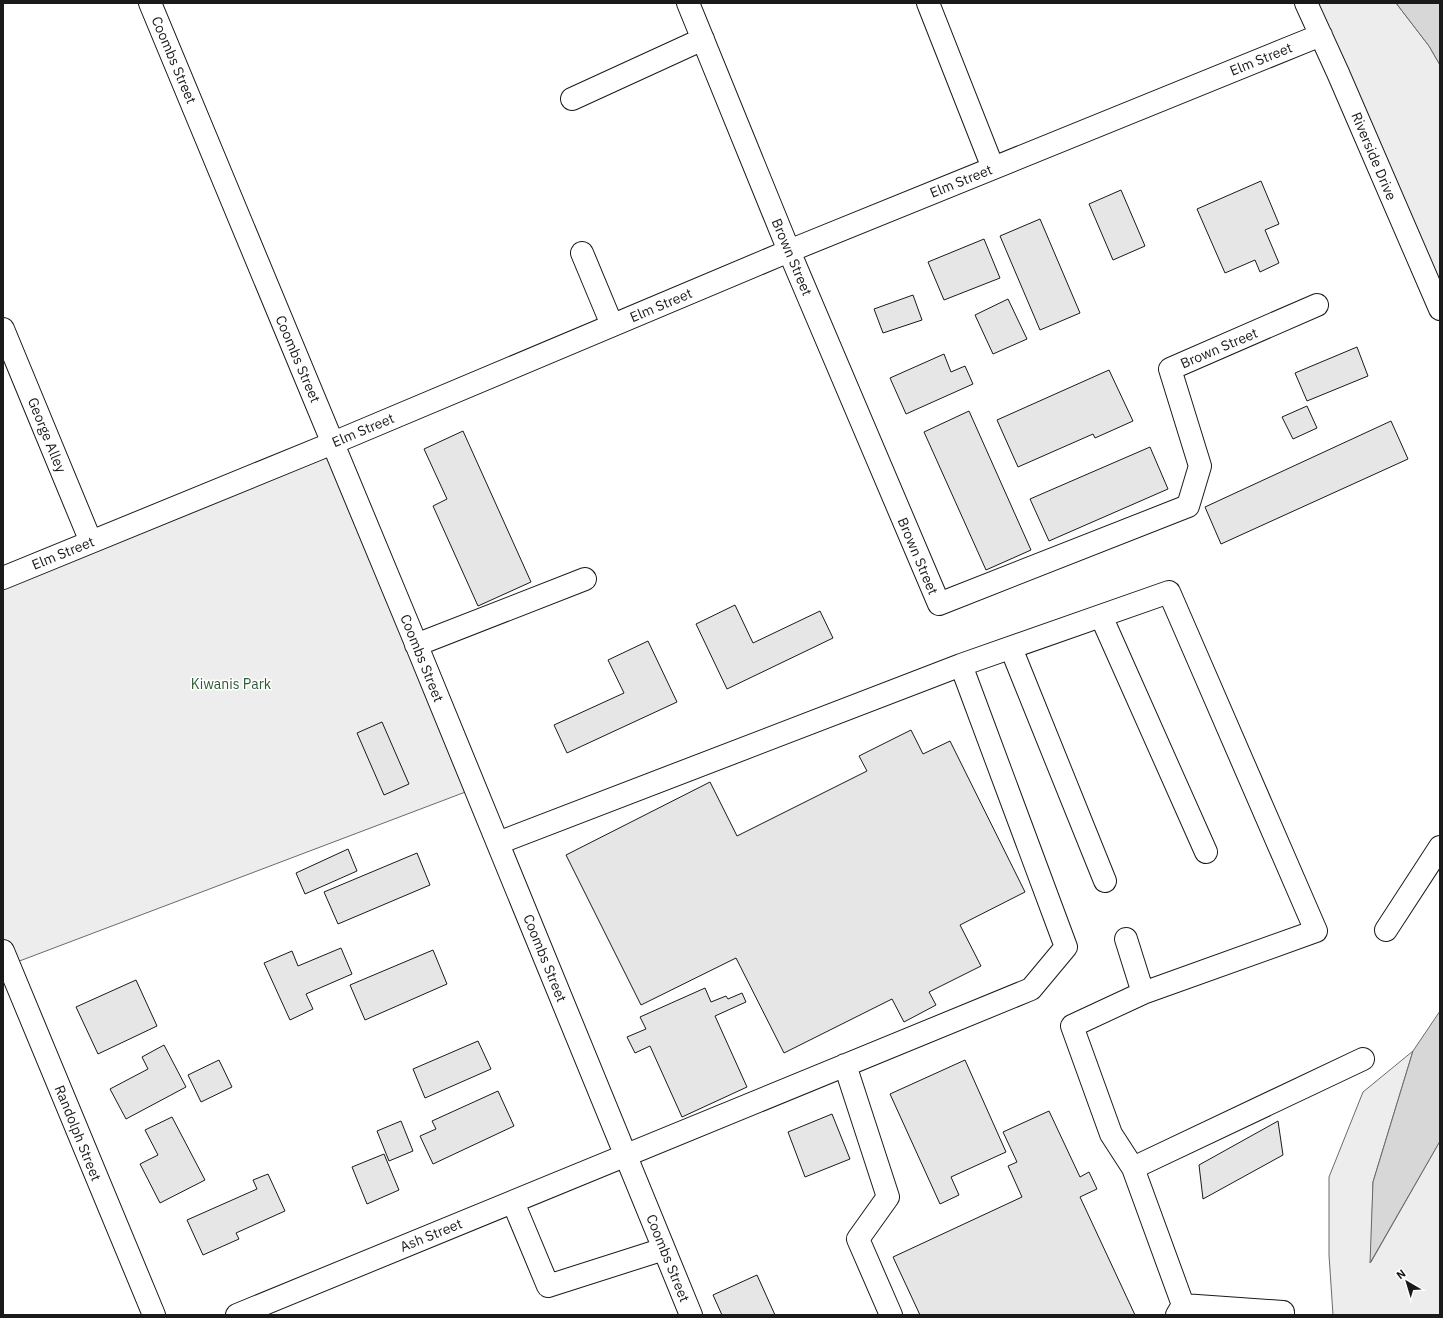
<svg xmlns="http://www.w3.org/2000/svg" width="1443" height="1318" viewBox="0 0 1443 1318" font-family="'IBM Plex Sans',sans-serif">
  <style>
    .built { fill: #ededed; stroke: #6a6a6a }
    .water { fill: #d7d7d7; stroke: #6a6a6a }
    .building { fill: #e6e6e6; stroke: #1a1a1a }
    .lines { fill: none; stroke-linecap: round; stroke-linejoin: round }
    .minor-casing { stroke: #1a1a1a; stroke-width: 24 }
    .minor { stroke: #fff; stroke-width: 22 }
    .labels { text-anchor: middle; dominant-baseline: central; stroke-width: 3; stroke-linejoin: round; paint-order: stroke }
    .street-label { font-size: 14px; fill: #1a1a1a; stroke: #fff }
    .park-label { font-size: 14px; fill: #2b5a34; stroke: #fff }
  </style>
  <rect width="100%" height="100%" fill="#fff"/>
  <path class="built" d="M1306,3H1396L1429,46L1440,65V309Z
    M333,443L476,788L9,965L3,951V578Z
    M1413,1051L1373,1182L1371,1262L1440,1141V1315H1333L1329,1255V1177L1363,1092Z"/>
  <path class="water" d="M1396,3H1440V65L1429,46Z
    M1440,1011V1141L1370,1263L1373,1182L1413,1051Z"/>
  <path class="building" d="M1261,181L1279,224L1265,230L1279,263L1260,272L1255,260L1225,273L1197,209Z
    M1121,190L1145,246L1113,260L1089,204Z
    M1040,219L1080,313L1040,330L1000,236Z
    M984,239L1000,278L944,300L928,262Z
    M913,295L922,320L883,333L874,309Z
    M1008,299L1027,339L993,354L975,315Z
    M1357,347L1368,376L1307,401L1295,373Z
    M944,354L951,372L965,366L973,384L906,414L890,378Z
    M1109,370L1133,421L1095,438L1093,434L1018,467L997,420Z
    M1307,406L1317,428L1293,439L1282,417Z
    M969,411L1031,550L986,570L924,432Z
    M1391,421L1408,459L1221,544L1205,507Z
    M463,431L531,582L478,606L433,506L447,499L424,449Z
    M1150,447L1168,489L1049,541L1030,499Z
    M735,605L753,643L820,611L833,638L727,689L696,624Z
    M648,641L677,702L567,753L554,725L624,693L608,660Z
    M382,722L409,784L384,795L357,733Z
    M911,730L923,754L950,741L1025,892L960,925L981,966L929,992L936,1005L904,1022L892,999L784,1053L736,958L641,1005L566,855L710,782L737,836L867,771L859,756Z
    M348,849L357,871L305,894L296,873Z
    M417,853L430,885L338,924L324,892Z
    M341,948L352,974L306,994L313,1009L290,1020L264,963L292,951L298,966Z
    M433,950L447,984L365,1020L350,985Z
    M136,980L157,1026L98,1054L76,1007Z
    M705,988L711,1002L726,996L728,999L742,993L746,1002L715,1016L747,1087L682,1117L650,1046L635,1053L627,1037L646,1029L640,1017Z
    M478,1041L491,1069L425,1098L413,1069Z
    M164,1045L186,1087L126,1119L110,1089L148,1069L142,1057Z
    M219,1060L232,1087L201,1102L188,1075Z
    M965,1060L1006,1152L951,1177L959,1195L940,1204L890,1094Z
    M498,1091L514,1126L433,1164L420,1136L436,1129L432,1121Z
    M1049,1111L1080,1177L1089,1172L1097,1189L1080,1197L1135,1315H920L893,1257L1022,1197L1008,1166L1017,1162L1003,1132Z
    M832,1114L850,1159L805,1177L788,1132Z
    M172,1117L205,1180L160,1203L140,1164L158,1155L145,1130Z
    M401,1121L413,1151L389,1161L377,1131Z
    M1278,1121L1283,1155L1203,1199L1199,1165Z
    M384,1154L399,1190L367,1204L352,1167Z
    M268,1174L285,1211L236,1233L239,1239L203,1255L187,1220L257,1189L253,1180Z
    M757,1275L775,1315H722L713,1295Z"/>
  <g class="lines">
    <defs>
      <path id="minor" d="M150,3L410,629L691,1315
        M688,3L789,251L939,604L1188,506L1200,466L1170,369L1317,305
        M928,3L993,168
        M1306,3L1338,73L1440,309
        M572,99L703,39
        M582,253L612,325
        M3,329L91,542
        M3,578L333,443L789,251L1321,35
        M1101,616L1206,852
        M416,645L585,579
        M1011,648L1105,881
        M498,843L961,665L1169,592L1316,931L1143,993L1126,939
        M1386,930L1440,847
        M3,951L154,1315
        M845,1065L888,1197L858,1239L891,1315
        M1133,1168L1111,1134L1072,1026L1143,993
        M513,1202L548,1286L664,1249
        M1183,1305L1283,1312V1315
        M237,1315L1031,989L1066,947L961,665
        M1177,1315L1183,1305L1133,1168L1363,1059"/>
    </defs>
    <use href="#minor" class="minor-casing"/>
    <use href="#minor" class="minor"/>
  </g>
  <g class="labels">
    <g class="street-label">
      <text transform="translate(1261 59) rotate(-22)">Elm Street</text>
      <text transform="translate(174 60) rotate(67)">Coombs Street</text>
      <text transform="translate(1374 156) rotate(67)">Riverside Drive</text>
      <text transform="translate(961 181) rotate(-22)">Elm Street</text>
      <text transform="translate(792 257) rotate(67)">Brown Street</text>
      <text transform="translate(661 305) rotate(-23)">Elm Street</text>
      <text transform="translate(1219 348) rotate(-23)">Brown Street</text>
      <text transform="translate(298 359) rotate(67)">Coombs Street</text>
      <text transform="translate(363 430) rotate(-23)">Elm Street</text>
      <text transform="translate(47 435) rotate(68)">George Alley</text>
      <text transform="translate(63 553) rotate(-22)">Elm Street</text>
      <text transform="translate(918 556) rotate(67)">Brown Street</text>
      <text transform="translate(422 658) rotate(68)">Coombs Street</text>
      <text transform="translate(545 958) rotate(68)">Coombs Street</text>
      <text transform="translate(78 1133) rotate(68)">Randolph Street</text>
      <text transform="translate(431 1235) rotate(-22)">Ash Street</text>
      <text transform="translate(668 1258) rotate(68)">Coombs Street</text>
    </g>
    <g class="park-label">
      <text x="231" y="684">Kiwanis Park</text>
    </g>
  </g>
  <rect width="1443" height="1318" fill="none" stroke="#1a1a1a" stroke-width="8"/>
  <g transform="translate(1407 1282) rotate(322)" stroke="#ffffff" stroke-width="3" paint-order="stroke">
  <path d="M0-3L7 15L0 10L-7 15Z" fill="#1a1a1a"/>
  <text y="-6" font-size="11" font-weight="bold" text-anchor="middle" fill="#1a1a1a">N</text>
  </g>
</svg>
